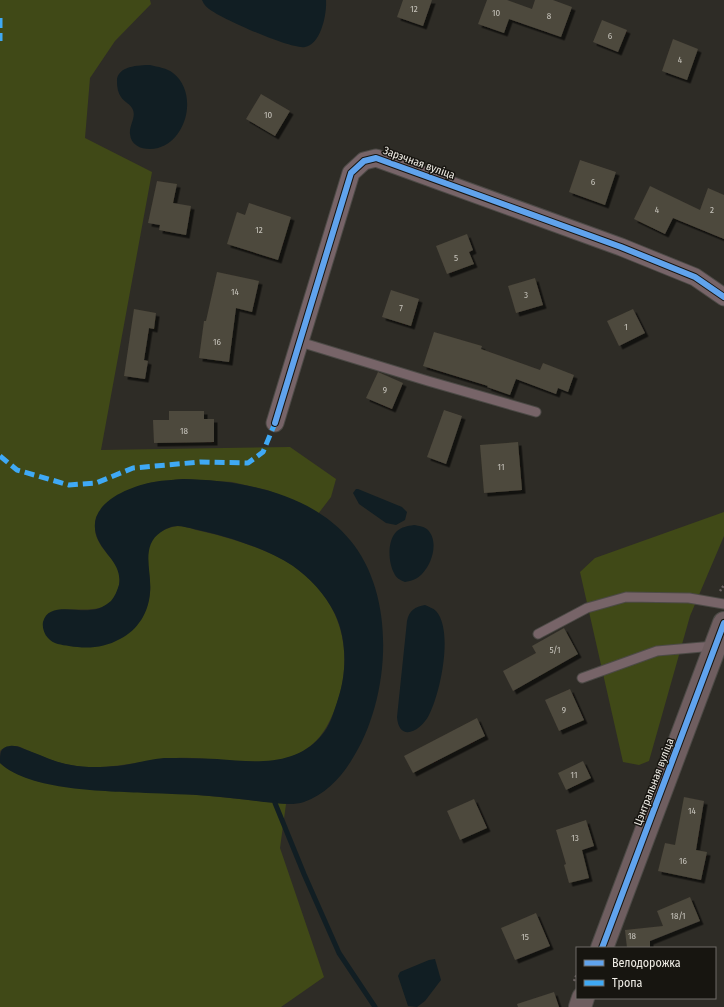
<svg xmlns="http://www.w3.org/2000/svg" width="724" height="1007" viewBox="0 0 724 1007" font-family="'Fira Sans Condensed',sans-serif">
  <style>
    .green { fill: #404917 }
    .water { fill: #111e23 }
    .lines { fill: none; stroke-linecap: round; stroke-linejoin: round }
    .stream { stroke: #111e23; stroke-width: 5 }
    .building { fill: #4d483c; filter: url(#shadow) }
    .lane-casing { stroke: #4c4a46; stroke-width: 11 }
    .street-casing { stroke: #4c4a46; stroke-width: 19 }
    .secondary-casing { stroke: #4c4a46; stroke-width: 24 }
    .path { stroke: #6a6060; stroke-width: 2.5; stroke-dasharray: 2 2; stroke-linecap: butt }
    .lane { stroke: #776468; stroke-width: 9 }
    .street { stroke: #776468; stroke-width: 17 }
    .secondary { stroke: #6f5e60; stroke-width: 22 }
    .quiet { stroke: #3fa9f5; stroke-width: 5; stroke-dasharray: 10 5; stroke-linecap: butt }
    .cycleway-casing { stroke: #171510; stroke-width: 8 }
    .cycleway { stroke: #60a3ed; stroke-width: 6 }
    .labels { text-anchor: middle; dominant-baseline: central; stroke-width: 3; stroke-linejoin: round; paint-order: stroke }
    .number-label { font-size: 9px; fill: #c7c4bc }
    .street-label { font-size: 11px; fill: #f0ede6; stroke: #171510 }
  </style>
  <defs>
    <filter id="shadow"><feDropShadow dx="3.5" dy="3.5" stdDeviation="0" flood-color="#0009"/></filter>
  </defs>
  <rect width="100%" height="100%" fill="#2e2c26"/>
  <path class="green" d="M0,0H150L151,4L115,41L90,78L85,138L152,172L101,450L290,447L336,479L331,497L318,514L302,504L267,490L232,482L183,479L154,482L140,486L96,517C95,524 94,531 97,538C106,559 127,564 117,592C104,628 47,591 43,627L142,618C146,610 149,602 150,593C152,576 143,556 152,540C157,532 168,527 178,526C183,526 190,528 196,530C225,536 267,549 292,565C304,574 316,584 325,597C348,630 349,669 336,706C327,730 316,748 290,757C257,769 212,756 176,758C141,760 106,772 71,765C57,763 44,757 31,752C27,750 21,747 17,746C12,746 6,748 2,749L0,751Z
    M724,512V536L690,616L649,761L639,765L623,762L580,572L595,558Z
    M0,763C10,773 26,777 40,782L210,796L286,804L280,848L324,977L281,1007H0Z"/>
  <path class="water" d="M202,0H326C327,14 321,44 305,47C292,50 225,20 212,11C207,8 204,5 202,0Z
    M150,65C158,67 167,68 173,73C198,92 188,140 158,148C147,151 131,148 130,134C129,125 136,118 133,110C131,104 124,102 121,97C118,93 117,87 117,82C116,66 139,65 150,65Z
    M183,479C241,480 311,493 350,540C398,597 390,702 351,761C340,779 324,795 304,802C292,806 277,803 264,802C246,800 228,797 209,796C188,794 167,794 146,793C106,791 30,791 0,763C0,753 0,747 10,746C18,745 25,750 32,752C45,757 58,763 71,765C86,768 103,767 118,766C134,764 149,759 164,758C182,758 199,758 217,759C253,762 295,767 321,736C330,727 334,711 338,699C347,673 347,639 335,614C325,594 310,578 293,566C266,548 226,536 194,529C189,528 183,526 177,526C172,526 165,529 161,532C140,546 152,571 150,592C149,612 138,630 120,639C104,648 87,649 69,646C62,645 53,644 48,638C44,634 42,627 43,622C48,602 76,612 90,610C98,610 105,606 111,601C115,596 117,591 119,585C123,563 101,553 96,534C87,503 130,486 154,482C164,480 174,480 183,479Z
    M356,489H358L402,507L407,512L405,520L396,525L386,523L359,504L353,493Z
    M414,525C419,526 424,526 428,530C439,542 432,564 422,574C417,579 412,581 405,582C400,580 396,578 394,573C388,562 387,540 397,531C402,527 407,526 414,525Z
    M425,605C429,607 433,608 436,611C454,631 440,694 429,715C421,731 399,743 397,717L407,621C409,610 415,607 425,605Z
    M435,959L441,980L425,1001L417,1007L408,1006L398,976L400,972L429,960Z"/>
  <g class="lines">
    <path class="stream" d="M275,803L304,874L339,953L375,1007"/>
  </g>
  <path class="building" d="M403,0H432L423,26L397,17Z
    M487,0H507L532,9L535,0H553L572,7L561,37L509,19L504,33L478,24Z
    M602,20L627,30L618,52L593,42Z
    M673,39L698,49L687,80L662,71Z
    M261,94L290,111L275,136L246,119Z
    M580,160L616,172L605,205L569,192Z
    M157,181L177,184L173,203L191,206L186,235L159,230L160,225L148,223Z
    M650,186L700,210L708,188L724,195V239L673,218L665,234L634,219Z
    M249,203L291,217L278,260L227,244L237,212L245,215Z
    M467,234L473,250L469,252L474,264L447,274L436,246Z
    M217,272L259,281L252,312L236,308L229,362L199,358L204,321H206Z
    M535,278L543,305L516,313L508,286Z
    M391,290L419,299L411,326L382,317Z
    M134,309L156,313L154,329L149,328L144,360L148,361L145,379L124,376Z
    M633,309L645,333L619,346L607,321Z
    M434,332L482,346L481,349L540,370L543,363L574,375L568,392L558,388L556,394L516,379L510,395L487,387L488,386L423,366Z
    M378,372L403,383L392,409L366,398Z
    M444,410L462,416L446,464L427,457Z
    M169,411H204V419H214V442L154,443L153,420H169Z
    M518,442L522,490L484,493L480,445Z
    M564,628L578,654L513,691L503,671L536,653L532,646Z
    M570,689L584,720L559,731L545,700Z
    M477,718L485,736L413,773L404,756Z
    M583,761L591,778L566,790L558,773Z
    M684,797L704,801L696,850L707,852L701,880L658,871L665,843L675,845Z
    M474,799L487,828L460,840L447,811Z
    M586,820L594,846L582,850L589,878L569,883L564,865L566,864L556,830Z
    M690,897L700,921L650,941V948H627L625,930L663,926L657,911Z
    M536,913L550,946L515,960L501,928Z
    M554,992L559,1007H518L517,1004Z"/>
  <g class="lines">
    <defs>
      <path id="lane" d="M300,342L428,381L536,412
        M538,634L587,608L626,597L689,598L724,604
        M582,678L657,651L714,646"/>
      <path id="street" d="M275,423L351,173L364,161L376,158L621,247L695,277L724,297"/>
      <path id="secondary" d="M602,948L724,623
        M580,1007L583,998"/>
    </defs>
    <use href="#lane" class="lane-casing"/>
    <use href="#street" class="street-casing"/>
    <use href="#secondary" class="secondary-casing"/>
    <path class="path" d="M720,591L724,585
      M574,981L577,974"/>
    <use href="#lane" class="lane"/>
    <use href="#street" class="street"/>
    <use href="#secondary" class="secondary"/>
    <path class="quiet" d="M0,18V41
      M0,456L17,470L69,485L96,483L133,468L200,462L248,463L263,452L275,423"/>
    <defs>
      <path id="cycleway" d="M275,423L351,173L364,161L376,158L621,247L695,277L724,297
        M602,948L724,623"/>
    </defs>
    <use href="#cycleway" class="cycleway-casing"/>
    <use href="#cycleway" class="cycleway"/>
  </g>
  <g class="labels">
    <g class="number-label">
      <text x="414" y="9">12</text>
      <text x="496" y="13">10</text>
      <text x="549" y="16">8</text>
      <text x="610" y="36">6</text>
      <text x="680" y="60">4</text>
      <text x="268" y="115">10</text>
      <text x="593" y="182">6</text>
      <text x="657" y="210">4</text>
      <text x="712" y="210">2</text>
      <text x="259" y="230">12</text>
      <text x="456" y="258">5</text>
      <text x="235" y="292">14</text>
      <text x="526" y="295">3</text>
      <text x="401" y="308">7</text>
      <text x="626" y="327">1</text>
      <text x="217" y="342">16</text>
      <text x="385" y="390">9</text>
      <text x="184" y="431">18</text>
      <text x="501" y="467">11</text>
      <text x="555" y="650">5/1</text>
      <text x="564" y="710">9</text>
      <text x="574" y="775">11</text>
      <text x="692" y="811">14</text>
      <text x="575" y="838">13</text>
      <text x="683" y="861">16</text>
      <text x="678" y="916">18/1</text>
      <text x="632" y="936">18</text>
      <text x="525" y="937">15</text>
    </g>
    <g class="street-label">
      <text transform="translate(419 163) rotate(20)">Зарэчная вуліца</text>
      <text transform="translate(654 782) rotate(-69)">Цэнтральная вуліца</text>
    </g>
  </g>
  <rect x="576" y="947" width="140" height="52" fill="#171510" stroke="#6e6b66"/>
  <rect x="584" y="960" width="20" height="6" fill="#60a3ed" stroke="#6e6b66"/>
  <text x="612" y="967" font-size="12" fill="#f0ede6">Велодорожка</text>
  <rect x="584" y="980" width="20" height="6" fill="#3fa9f5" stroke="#6e6b66"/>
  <text x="612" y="987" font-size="12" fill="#f0ede6">Тропа</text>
</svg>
